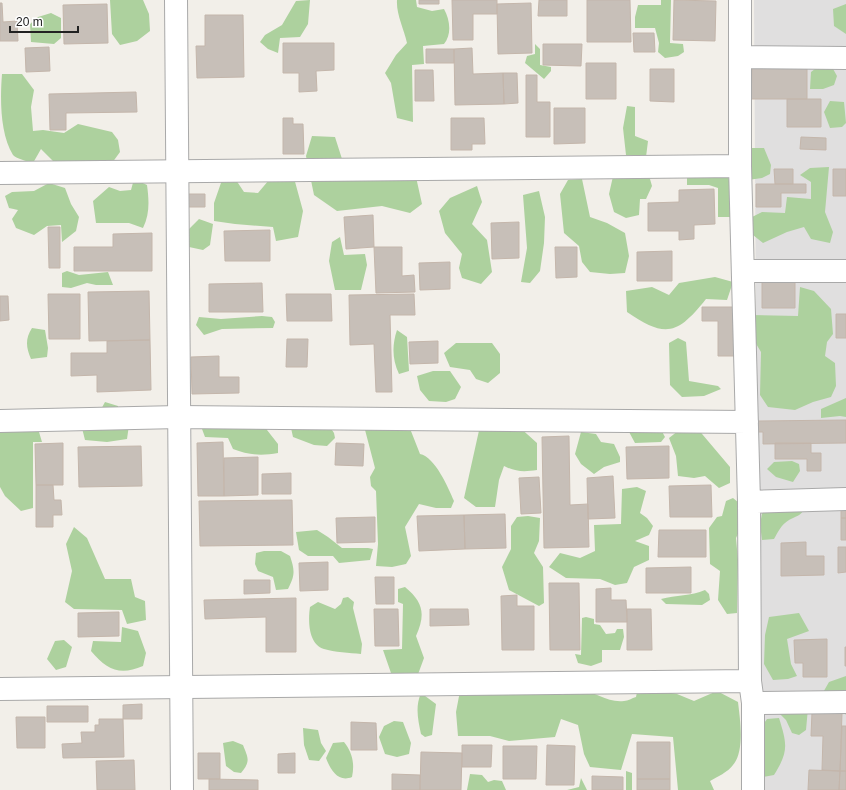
<svg xmlns="http://www.w3.org/2000/svg" width="846" height="790" viewBox="0 0 846 790" font-family="Helvetica,sans-serif">
  <style>
    .residential { fill: #e0dfdf }
    .forest { fill: #add19e }
    .building { fill: #c7bfb8; stroke: #c4b6ab }
    .lines { fill: none; stroke-linecap: round; stroke-linejoin: round }
    .minor-casing { stroke: #a9a9a9; stroke-width: 24 }
    .tertiary-casing { stroke: #a9a9a9; stroke-width: 24 }
    .minor { stroke: #fff; stroke-width: 22 }
    .tertiary { stroke: #fff; stroke-width: 22 }
  </style>
  <rect width="100%" height="100%" fill="#f2efe9"/>
  <path class="residential" d="M754,0H846V790H759Z"/>
  <path class="forest" d="M110,0H143L149,14L150,31L137,41L120,45L112,34Z
    M310,0L308,24L300,37L280,38L278,53L268,49L260,42L265,35L282,25L296,1Z
    M397,0H416L417,7L432,11L444,9C450,20 452,34 444,44L423,46L424,64L412,65L413,122L397,118L391,83L385,73L396,55L407,43C404,29 396,14 397,0Z
    M661,0H671L670,43L683,44L684,52L678,56L665,58L658,52L659,43L655,28H635V17L638,5H661Z
    M846,4V34L834,26L833,9Z
    M51,13L61,18V38L54,44L31,42L30,24L38,17Z
    M535,44L540,49V65L551,67V71L544,79L525,63L527,56L535,54Z
    M819,66L832,67L837,76L834,85L823,89H810L811,72Z
    M2,74H22L34,90L31,107L33,131L43,130L64,133L78,124L112,132L118,140L120,152L112,163H66L53,161L41,149L33,163C27,161 17,159 13,155C0,134 0,99 2,74Z
    M830,101L844,102L846,123L842,127L830,128L824,112Z
    M627,106L635,107V136L648,141L646,157L626,155L623,128Z
    M312,136L335,137L342,159L416,177L422,204L410,213L382,206L337,211L314,195L306,156Z
    M750,148H764L771,165L770,174L762,178L748,180Z
    M829,167L825,212L833,232L830,243L811,239L804,227L787,232L763,243L748,231L750,218L762,212L785,213L787,197L811,199V182L800,175L810,168Z
    M614,172H648L652,186L646,199H640L639,215L626,218L614,212L609,194Z
    M687,172L728,176L733,200L730,217H718V188L709,185H687Z
    M274,174L294,178L303,211L298,237L276,241L273,227L235,224L214,221V203L222,180H236L244,192L258,193Z
    M134,179L147,185C149,200 150,214 143,228L129,223H96L93,201L109,187L120,191L131,190Z
    M582,179L590,217L607,223L625,233L629,256L625,273L610,274L590,272L582,262L579,246L564,233L560,194L568,180Z
    M49,183L65,188L71,204L79,217L76,231L62,242L61,225L47,226L34,235L16,228L12,219L18,210L9,208L5,196L12,192L34,191Z
    M477,186L482,202L472,224L487,240L492,272L481,284L462,278L459,268L462,254L445,233L439,211L450,198Z
    M539,191L545,217L544,243L540,271L530,283L521,282L527,248L523,195Z
    M199,219L213,224L210,245L203,250L189,247L188,230Z
    M340,237L344,255L365,254L367,265L361,290H335L329,261L332,242Z
    M67,271L79,275L108,272L113,285H96L87,283L71,288L62,287V273Z
    M715,277L733,282L727,300L706,299C678,334 666,339 627,312L626,291L652,287L669,295L679,283Z
    M800,287L814,291L831,309L833,334L827,342L825,356L835,363L836,386L831,397L813,402L795,410L768,407L760,395L761,352L752,337L750,315L798,316Z
    M262,316L272,317L275,322L273,328L222,329L204,335L196,325L199,317L221,319Z
    M32,328L45,330L48,348L47,357L31,359C26,347 25,339 32,328Z
    M397,330L407,337L409,371L399,374C392,359 392,345 397,330Z
    M678,338L686,342L689,381L718,386L721,389L704,396L682,397L670,385L669,343Z
    M456,343H492L500,354V373L488,383L476,379L470,370L450,367L444,353Z
    M433,371H450L461,387L455,399L446,402L429,401L420,390L417,376Z
    M846,398V417L840,416L821,418V409Z
    M105,402L118,406V412L129,425L127,439L107,442L85,440L82,428L99,413Z
    M259,409L267,430L278,444V453C261,456 248,455 233,449L228,438L205,437L202,429L212,422Z
    M0,412H33L42,442H33V508L21,511L5,496L0,487Z
    M328,424L334,433L335,438L327,446L314,445L293,437L291,428Z
    M658,424L665,437L661,442L635,443L628,430Z
    M517,425L537,443V470C524,472 516,472 504,466L499,480L495,507H476L464,498L480,426Z
    M364,426H409L420,454C435,457 448,487 454,501L451,508H436L419,504L405,527L411,556L406,564L392,567L376,566L378,544L376,491L371,486L370,477L375,468Z
    M683,427L697,428L730,467V483L719,488L705,476L694,478L678,476L676,456L669,438Z
    M581,432L596,434L601,442L614,444L620,457V462L604,467L594,474L581,464L575,454Z
    M792,461L799,464L800,471L793,482L776,477L767,469L774,462Z
    M637,487L646,491L640,513L647,518L653,526L649,535L635,541L649,546V560L634,567L627,583L615,585L600,579L566,578L549,567L560,553L580,558L595,551L594,525L621,524L622,489Z
    M733,498L739,503L745,519L736,538L738,560L737,613L727,614L718,600L720,571L710,564L709,528L717,517L722,516L726,501Z
    M763,509H805C799,517 796,516 789,520C781,525 778,532 774,539L762,540L760,524Z
    M528,516L540,518L539,541L534,553L543,567L544,603L539,606L509,590L502,567L511,549V526L517,517Z
    M74,527L87,538L105,579H131L135,597L145,601L146,620L127,624L122,610L74,609L65,602L72,571L66,544Z
    M317,530L328,537L342,548H368L373,549L370,560L339,563L333,556H308L299,550L296,532Z
    M264,551H281L290,556C295,571 295,575 288,589L276,590L273,577L258,571L255,564L256,553Z
    M405,587C423,602 426,614 416,636L424,658L417,677L391,673L383,650L402,649L403,604L398,602V589Z
    M705,590L709,594L710,600L702,605L666,604L661,599C676,595 691,596 705,590Z
    M348,597L354,602L353,608L362,644L361,654C350,653 334,652 324,649C308,644 308,620 310,607L318,602L335,609L341,604L343,598Z
    M799,613L809,631L787,639L791,664L797,676L788,679L773,680L764,664L765,635L769,617Z
    M586,617L594,619V624L600,625L606,634L615,633L617,629H623L624,637L620,650H602V662L591,666L578,663L575,654L581,655L582,618Z
    M122,627L138,631L146,653L143,666C120,676 107,670 91,651L93,641L121,642Z
    M64,640L72,647L66,667L56,670L47,659L55,641Z
    M846,676V715L842,709L821,696L829,682Z
    M638,687L677,694L694,701L717,691L738,702C740,719 745,751 733,765C728,772 717,777 710,781L714,790H678L673,737L632,734L621,770L590,767L584,754L578,725L561,719L555,737L509,741L490,736H458L456,712L460,691L540,690L563,695C587,681 603,704 624,701C628,701 632,698 636,697Z
    M421,693L436,704L432,735L425,737L421,734C418,720 415,707 421,693Z
    M809,697L806,730L799,735L792,733L786,720L773,707Z
    M779,718C787,744 789,751 774,775L763,777L752,741L767,719Z
    M394,721L403,722L411,743L409,754L397,757L385,754L379,737L384,726Z
    M303,728L318,730L321,743L326,751L319,761L309,760L304,745Z
    M233,741L243,745C248,758 251,761 241,773L234,772L226,766L223,743Z
    M344,742C352,752 355,763 352,777C338,783 330,769 326,758L333,743Z
    M626,771L632,773V790H626Z
    M470,774L482,775L488,782L494,780L502,781L506,790H467Z
    M581,778L587,790H567L579,787Z"/>
  <path class="building" d="M419,0H439V4H419Z
    M452,0H497V14H473V40H453Z
    M539,0H567V16H538Z
    M587,0H630L631,42H587Z
    M674,0L716,1L715,41L673,40Z
    M0,3H2L3,22L17,21L18,41H0Z
    M531,3L532,53L498,54L497,4Z
    M107,4L108,43L64,44L63,5Z
    M205,15H243L244,77L197,78L196,46H205Z
    M633,33H654L655,52H634Z
    M283,43H334V70L316,71L317,91L299,92V73H283Z
    M543,44H582L581,66L543,65Z
    M49,47L50,71L26,72L25,48Z
    M472,48L473,74L503,73L504,104L455,105L454,49Z
    M426,49H454V63H426Z
    M586,63H616V99H586Z
    M752,67H807V99H751Z
    M650,69H674V102L650,101Z
    M415,70H433L434,101H415Z
    M503,73H517L518,103L504,104Z
    M526,75H537V102H550V137H526Z
    M136,92L137,112L66,113V130H50L49,94Z
    M787,99H821V127H787Z
    M554,108H585V143L554,144Z
    M283,118H293V124H303L304,154H283Z
    M451,118H484L485,144H472V150H451Z
    M801,137L826,138V150L800,149Z
    M774,169H793V184H775Z
    M833,169H846V196H833Z
    M756,184H806V193H781V207H756Z
    M714,189L715,224L694,225V239L679,240V231H648V203L679,202V190Z
    M187,194H205V207H187Z
    M373,215L374,247L346,249L344,217Z
    M519,222V258L492,259L491,223Z
    M48,227H60V268H49Z
    M270,230V261H225L224,231Z
    M152,233V271H74V247H113V234Z
    M374,247H402V276L414,275L415,292L376,293Z
    M555,247H577V277L556,278Z
    M672,251V281H637V252Z
    M450,262V289L420,290L419,263Z
    M795,279V308H762V280Z
    M262,283L263,312H209V284Z
    M149,291L150,340L89,341L88,292Z
    M48,294H80V339H49Z
    M286,294H331L332,321H287Z
    M414,294L415,315H390L392,392H376L374,344L350,345L349,295Z
    M0,296H8L9,320L0,321Z
    M702,307H735L736,356H718V321H702Z
    M836,314H846V338H836Z
    M287,339H308L307,367H286Z
    M150,340L151,390L97,392V375L71,376V353H107V341Z
    M438,341V363L410,364L409,342Z
    M219,356V377H239V393L192,394L191,357Z
    M846,420V443L763,444V432H758V421Z
    M569,436L570,505L588,504L589,547L544,548L542,437Z
    M223,442L224,496H198L197,443Z
    M63,443V485H36L35,444Z
    M336,443L364,444L363,466L335,465Z
    M775,443H811V453H821V471H807V459H775Z
    M141,446L142,486L79,487L78,447Z
    M669,446V478L627,479L626,447Z
    M258,457V495L224,496V458Z
    M291,473V494H262V474Z
    M613,476L615,518L588,519L587,478Z
    M539,477L541,513L521,514L519,478Z
    M36,485H53L54,500H61L62,515H53V527H36Z
    M711,485L712,517H670L669,486Z
    M292,500L293,545L200,546L199,501Z
    M841,500H846V518H841Z
    M505,514L506,548L465,549L464,515Z
    M464,515L465,549L419,551L417,516Z
    M375,517V542L337,543L336,518Z
    M841,518H846V540H841Z
    M659,530H706V557H658Z
    M806,542V556H824V575L781,576V543Z
    M838,547H846V572L838,573Z
    M328,562V590L300,591L299,563Z
    M691,567V593H646V568Z
    M375,577H394V604H376Z
    M244,580H270V593L244,594Z
    M549,583H579L580,650H550Z
    M611,588V600H626L627,622H596V589Z
    M517,595V606H534V650H502L501,596Z
    M296,598V652H266V617L205,619L204,600Z
    M374,609H398L399,646H375Z
    M430,609H468L469,625L430,626Z
    M627,609H651L652,650H627Z
    M119,612V636L78,637V613Z
    M827,639V677H803V663H795L794,640Z
    M845,647H846V666H845Z
    M142,704V719H123V705Z
    M47,706H88V722H47Z
    M812,712L842,713L840,771L822,770L823,736H811Z
    M16,717H45V748H17Z
    M99,719H123L124,757L63,758L62,744L82,743L81,732H95V725H99Z
    M351,722L376,723L377,750H351Z
    M842,726H846V771H840Z
    M637,742H670V779H637Z
    M462,745H492L491,767H462Z
    M547,745L575,746L574,785H546Z
    M503,746H537L536,779H503Z
    M421,752L462,753L461,790H420Z
    M198,753H220V779H198Z
    M295,753V773H278V754Z
    M134,760L135,790H97L96,761Z
    M809,770L840,771L839,790H808Z
    M840,771H846V790H839Z
    M392,774L420,775V790H392Z
    M592,776L623,777V790H592Z
    M209,779L258,780V790H209Z
    M637,779H670V790H637Z"/>
  <g class="lines">
    <defs>
      <path id="minor" d="M740,0V166L749,502L750,681L753,703V790
        M741,57L846,58
        M0,173L740,166
        M744,271H846
        M0,421L179,417L747,422
        M749,502L846,499
        M0,689L750,681
        M753,703L846,702"/>
      <path id="tertiary" d="M176,0L182,790"/>
    </defs>
    <use href="#minor" class="minor-casing"/>
    <use href="#tertiary" class="tertiary-casing"/>
    <use href="#minor" class="minor"/>
    <use href="#tertiary" class="tertiary"/>
  </g>
  <path d="M10 26v6h68v-6" fill="none" stroke="#222222" stroke-width="2"/>
  <text x="16" y="26" font-size="12" fill="#222222" stroke="#ffffff" stroke-width="3" paint-order="stroke">20 m</text>
</svg>
